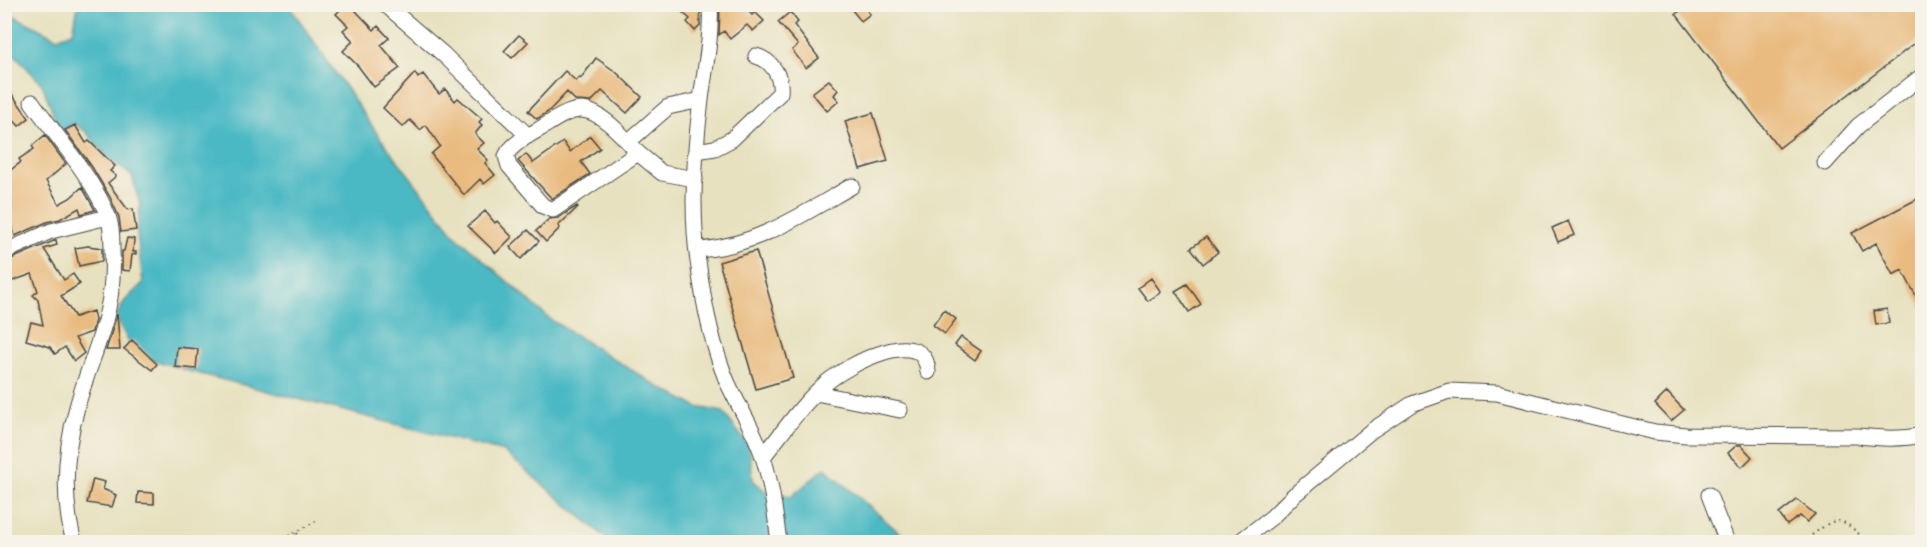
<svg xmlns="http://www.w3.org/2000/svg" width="1927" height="547" viewBox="0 0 1927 547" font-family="'Indie Flower',sans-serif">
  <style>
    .water { fill: #4bb9c4; stroke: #3b7278; stroke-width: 1.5 }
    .building { fill: #e9bb80 }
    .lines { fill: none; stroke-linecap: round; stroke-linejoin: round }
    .minor-casing { stroke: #474641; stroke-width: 17 }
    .path { stroke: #474641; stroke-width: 2; stroke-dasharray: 1.5 4.5; stroke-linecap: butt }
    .minor { stroke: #fff; stroke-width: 15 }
  </style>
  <rect width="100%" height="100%" fill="#f7f3e8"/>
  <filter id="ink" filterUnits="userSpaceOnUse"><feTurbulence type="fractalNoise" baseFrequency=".0167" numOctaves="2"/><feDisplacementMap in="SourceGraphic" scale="12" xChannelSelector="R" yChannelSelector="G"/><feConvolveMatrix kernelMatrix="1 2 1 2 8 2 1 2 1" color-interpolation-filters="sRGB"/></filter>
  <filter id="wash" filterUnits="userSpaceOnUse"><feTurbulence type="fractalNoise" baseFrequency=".008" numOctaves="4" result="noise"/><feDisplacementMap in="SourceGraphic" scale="24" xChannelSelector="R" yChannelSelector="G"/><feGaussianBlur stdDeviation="1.35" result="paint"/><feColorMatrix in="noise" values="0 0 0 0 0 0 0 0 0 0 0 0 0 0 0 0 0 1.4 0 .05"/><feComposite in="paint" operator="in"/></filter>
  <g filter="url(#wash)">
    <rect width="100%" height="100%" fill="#e7e1bf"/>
    <path class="water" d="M78,5H289L378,135L455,235L551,320L657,386L697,407L723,412L749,446L753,480L765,491L791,497L825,468L910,542H608L605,537L504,452L189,371L151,359L128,341L116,317L125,301L143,283L137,234L140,205L132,176L106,156L86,132L75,124L60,131L42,84L5,44L4,9L16,17L57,38L73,32Z"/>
    <g id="blocks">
      <path class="building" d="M346,4H362L356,11L374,30L378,26L389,38L381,45L400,68L374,87L358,66L343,51L353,41L343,30L348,26L336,14Z
        M673,4H700V26L695,31L687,22L690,19Z
        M720,4H741L752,15L755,12L764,21L753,31L747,25L730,39L724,31L719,35Z
        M847,4H862L870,14L861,21Z
        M1689,4H1923V37L1779,148L1676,14Z
        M790,12L798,22L794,25L819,58L806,68L792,50L798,45L778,22Z
        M519,35L528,42L512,58L504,51Z
        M596,58L616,72L642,97L627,113L602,91L591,102L576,101L567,92L548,112L537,119L528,111L565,71L576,81L580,77L581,78Z
        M415,73L418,78L423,74L439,94L445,89L455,101L458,98L482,119L479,122L482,125L475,134L484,143L477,149L488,160L485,163L495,175L484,184L480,179L464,195L431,154L440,146L426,125L420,130L410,120L403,127L383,108Z
        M829,80L838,90L834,95L839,101L827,111L812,93Z
        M4,83L29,118L19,126L4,110Z
        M873,113L888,161L860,169L845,121Z
        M75,125L86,143L89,141L115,166L110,171L116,176L108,183L128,210L133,209L136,230L121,232L119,217L110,197L92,167L65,130Z
        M45,135L66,164L46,181L59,204L70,198L82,187L95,210L81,214L79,208L60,219L47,222L15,236L4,195V175L21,162L19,159L34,149L32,146Z
        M590,136L600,148L581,162L590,174L552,199L518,161L526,154L533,163L563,142L570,152Z
        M1923,196V309L1902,270L1893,275L1876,243L1862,251L1852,233Z
        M577,206L578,207L558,226L560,228L546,242L536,231L549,219L558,218Z
        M485,211L495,223L497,221L512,237L496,253L468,226Z
        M1568,221L1574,235L1558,242L1552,228Z
        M528,230L539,241L521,259L510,247Z
        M1206,237L1218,252L1203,264L1191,248Z
        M127,238L134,239L133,252H136V254L132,255L130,271L122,270V251H124Z
        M56,240L57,245L44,249L64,280L73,274L80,284L61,296L75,317L93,311L95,320L92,332L75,338L84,353L74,361L65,347L55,354L50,347L26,340L31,322L43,325L38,300L33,295L38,291L32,274L4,284V262Z
        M88,246L102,248V261L79,266L75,248Z
        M756,251L793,378L756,389L719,262Z
        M1151,278L1161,292L1148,301L1138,288Z
        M1187,284L1201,304L1189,312L1175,291Z
        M1887,309L1889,323L1876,325L1874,311Z
        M944,310L956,319L945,334L933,325Z
        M117,314L120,350H106L111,334Z
        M961,337L981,351L975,360L955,345Z
        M132,340L157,364L152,370L124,349Z
        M177,347L198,349L196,369L175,367Z
        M1667,392L1684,410L1671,421L1655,404Z
        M1737,445H1741L1752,457L1742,467L1728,453Z
        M93,479L105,482L103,489L116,495L112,507L87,503Z
        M138,492L154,493V504L137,503Z
        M1797,500L1815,514L1807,522L1800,516L1787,525L1779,514Z"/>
    </g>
  </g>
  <g filter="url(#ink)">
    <use href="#blocks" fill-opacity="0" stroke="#474641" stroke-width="1.5"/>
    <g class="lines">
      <defs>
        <path id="minor" d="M710,4C712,37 705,67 701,100C694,155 690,213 699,268C704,305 712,344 726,379C737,405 755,430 763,457C772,485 775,514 779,542
          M386,5L443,54L528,136
          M32,102C55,134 94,180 108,216C112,227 112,240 112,252C116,315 93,349 77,407C65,451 62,498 74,542
          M628,142L668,107L701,100
          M696,151L715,148L732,139L780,93C782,77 772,60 756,56
          M638,153C626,139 600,109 580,110C565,111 550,123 538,130C527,136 511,145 506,156L509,166L543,206L553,210L638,153L662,173L695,179
          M1825,163L1858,126L1922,76
          M697,250C755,247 803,214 852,186
          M4,252L51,231L108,217
          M816,393L900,410
          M763,457C783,432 802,404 826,383C846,366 925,322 928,372
          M1709,495L1727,542
          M1239,542L1272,517L1294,495L1371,431L1412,404L1449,391L1497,393L1655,432L1686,435L1855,436C1878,438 1900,440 1922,435"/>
      </defs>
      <use href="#minor" class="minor-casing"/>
      <path class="path" d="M297,533L301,542
        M278,542L316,521
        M1802,542C1837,518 1835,510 1867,542"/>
      <use href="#minor" class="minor"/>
    </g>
  </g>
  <rect width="1927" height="547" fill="none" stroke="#f7f3e8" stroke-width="24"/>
</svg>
